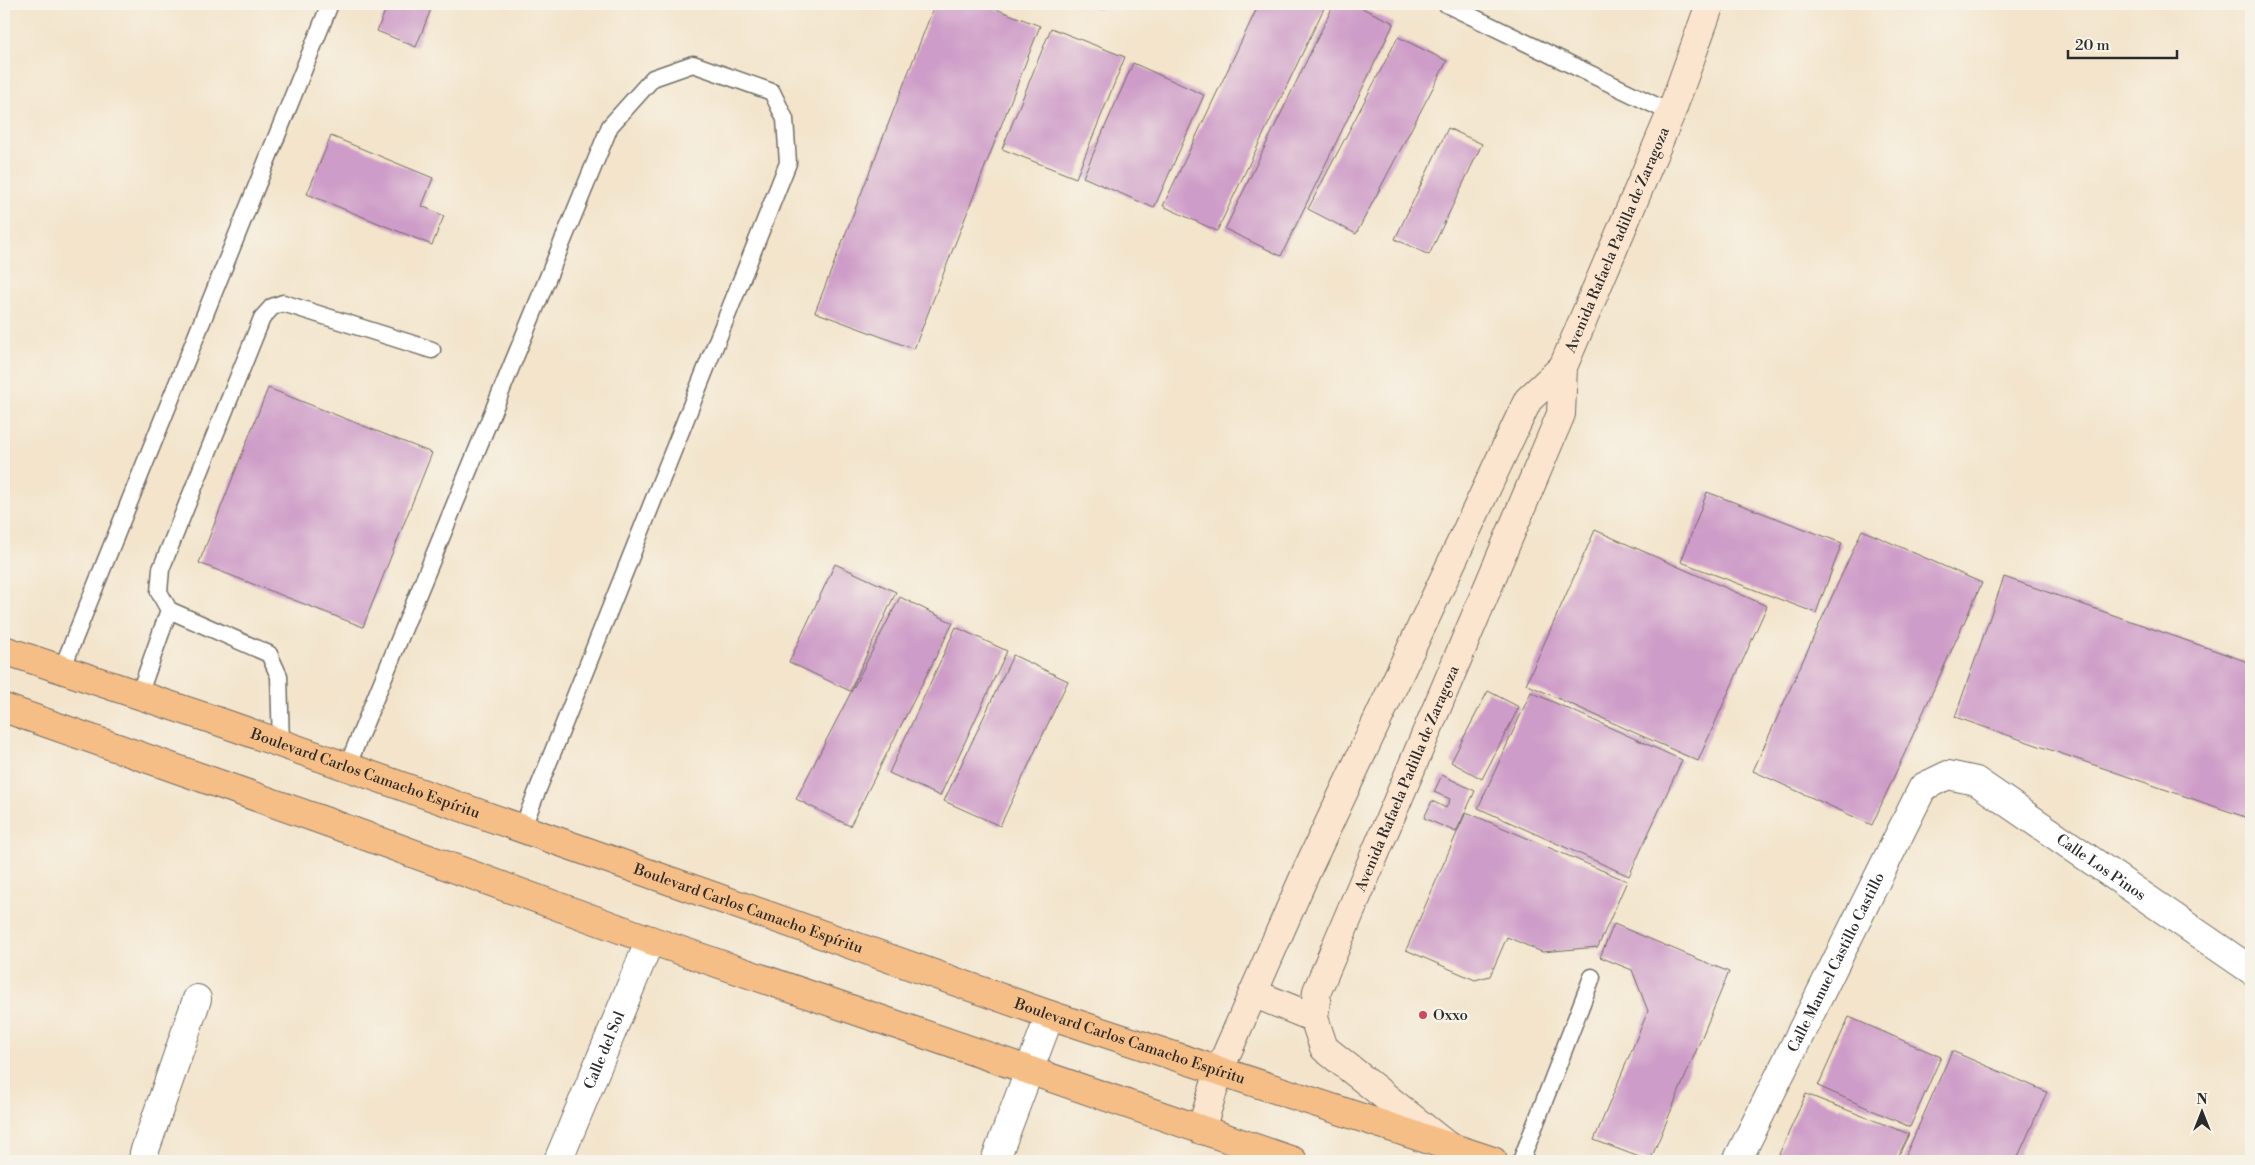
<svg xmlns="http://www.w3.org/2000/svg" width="2255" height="1165" viewBox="0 0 2255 1165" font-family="'Libre Bodoni',serif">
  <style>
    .building { fill: #ce9cc8 }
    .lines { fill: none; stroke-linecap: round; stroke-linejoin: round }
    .service-casing { stroke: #716c63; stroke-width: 19 }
    .minor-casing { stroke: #716c63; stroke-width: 30 }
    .secondary-casing { stroke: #716c63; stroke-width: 30 }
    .primary-casing { stroke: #716c63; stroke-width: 30 }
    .service { stroke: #fff; stroke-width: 16 }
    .minor { stroke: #fff; stroke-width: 28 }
    .secondary { stroke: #fbe5cf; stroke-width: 28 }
    .primary { stroke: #f6be87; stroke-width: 28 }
    .poi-dot { fill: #d1495b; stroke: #f7f3e8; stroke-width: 2 }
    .labels { text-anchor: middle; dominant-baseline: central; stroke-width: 5; stroke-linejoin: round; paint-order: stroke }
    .street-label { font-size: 15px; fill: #2b2b2b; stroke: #f7f3e8 }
    .poi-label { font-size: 15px; fill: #2b2b2b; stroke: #f7f3e8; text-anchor: start }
  </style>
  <rect width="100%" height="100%" fill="#f7f3e8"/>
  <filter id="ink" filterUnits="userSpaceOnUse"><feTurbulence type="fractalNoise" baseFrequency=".02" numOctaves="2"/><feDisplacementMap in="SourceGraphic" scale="10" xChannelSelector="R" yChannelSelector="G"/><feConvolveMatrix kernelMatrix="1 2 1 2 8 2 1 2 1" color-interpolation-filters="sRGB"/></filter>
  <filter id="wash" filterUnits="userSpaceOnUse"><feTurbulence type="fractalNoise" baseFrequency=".0096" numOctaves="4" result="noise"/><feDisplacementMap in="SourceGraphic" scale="20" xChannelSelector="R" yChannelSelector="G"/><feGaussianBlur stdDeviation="1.12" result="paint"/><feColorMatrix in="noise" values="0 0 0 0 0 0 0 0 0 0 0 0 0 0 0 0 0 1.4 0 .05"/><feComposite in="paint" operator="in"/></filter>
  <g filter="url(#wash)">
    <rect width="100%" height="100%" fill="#f3e4cb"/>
    <g id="blocks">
      <path class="building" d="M388,4H433L416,47L377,31Z
        M935,4H983L1040,26L914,349L815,312Z
        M1087,4H1102L1099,10Z
        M1259,4H1326L1217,231L1163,206Z
        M1334,4H1353L1394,23L1281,256L1225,229Z
        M1051,28L1125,57L1076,178L1002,149Z
        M1398,37L1447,61L1356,234L1308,209Z
        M1133,63L1204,95L1154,208L1083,177Z
        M1448,128L1482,144L1429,255L1395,239Z
        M331,136L433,178L422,206L444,216L432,245L307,194Z
        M268,388L432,453L363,627L199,563Z
        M1707,492L1842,543L1816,613L1681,562Z
        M1595,530L1767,606L1698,761L1526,684Z
        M1862,530L1982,583L1872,825L1753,771Z
        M835,564L896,592L850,691L789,662Z
        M2004,577L2251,663V819L1955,717Z
        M900,597L953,623L850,826L796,799Z
        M956,627L1007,651L940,796L889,773Z
        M1013,655L1068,681L1000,826L944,801Z
        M1488,691L1519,707L1482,779L1451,762Z
        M1531,692L1682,760L1629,876L1478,808Z
        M1442,775L1475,791L1456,832L1424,818L1432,801L1446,808L1450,799L1434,792Z
        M1466,812L1627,881L1598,947L1542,952L1507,937L1490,976L1475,980L1406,950Z
        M1614,924L1729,972L1650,1161L1594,1140L1648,1011L1632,970L1600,957Z
        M1849,1017L1941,1057L1910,1127L1818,1086Z
        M1952,1051L2047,1092L2016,1161H1903Z
        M1806,1094L1909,1134L1896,1161H1776Z"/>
    </g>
  </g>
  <g filter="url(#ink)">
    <use href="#blocks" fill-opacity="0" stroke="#716c63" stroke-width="1"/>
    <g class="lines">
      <defs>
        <path id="service" d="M1446,4L1671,113
          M62,669L330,4
          M139,695L169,610
          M281,744L279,676L269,654L169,610L159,592L161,569L262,318L272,307L283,303L432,350
          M347,767L610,126L653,78L693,64L772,92L785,119L788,163L522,829
          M1521,1161L1592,977"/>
        <g id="minor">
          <path d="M143,1161L144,1153L197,999"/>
          <path id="s1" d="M558,1161L650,940"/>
          <path d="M995,1161L1050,1015"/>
          <path id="s2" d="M1737,1161L1923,787L1948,775L1976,781L2251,970"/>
        </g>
        <g id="secondary">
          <path d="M1253,993L1314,1018"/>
          <path d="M1201,1130L1219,1071L1307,870L1528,400L1563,367"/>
          <path id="s3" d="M1445,1144L1324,1048L1314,1018L1317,991L1561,414L1563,367L1671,113L1710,4"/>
        </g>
        <g id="primary">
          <path id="s4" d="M4,650L223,723L1050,1015L1493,1161"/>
          <path d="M4,708L330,823L650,940L1293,1161"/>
        </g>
      </defs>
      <use href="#service" class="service-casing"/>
      <use href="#minor" class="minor-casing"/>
      <use href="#secondary" class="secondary-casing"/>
      <use href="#primary" class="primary-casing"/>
      <use href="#service" class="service"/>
      <use href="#minor" class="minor"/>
      <use href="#secondary" class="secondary"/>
      <use href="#primary" class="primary"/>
    </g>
  </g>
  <circle class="poi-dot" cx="1423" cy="1015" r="5"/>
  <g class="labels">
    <g class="street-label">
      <text stroke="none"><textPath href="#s3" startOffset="1025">Avenida Rafaela Padilla de Zaragoza</textPath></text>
      <text stroke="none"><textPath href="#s4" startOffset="382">Boulevard Carlos Camacho Espíritu</textPath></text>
      <text stroke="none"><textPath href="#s3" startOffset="444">Avenida Rafaela Padilla de Zaragoza</textPath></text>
      <text stroke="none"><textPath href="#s2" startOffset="626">Calle Los Pinos</textPath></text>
      <text stroke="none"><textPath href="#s4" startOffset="788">Boulevard Carlos Camacho Espíritu</textPath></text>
      <text stroke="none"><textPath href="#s2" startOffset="222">Calle Manuel Castillo Castillo</textPath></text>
      <text stroke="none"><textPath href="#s4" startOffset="1192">Boulevard Carlos Camacho Espíritu</textPath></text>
      <text stroke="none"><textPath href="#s1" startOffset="120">Calle del Sol</textPath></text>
    </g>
    <g class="poi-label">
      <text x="1433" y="1015">Oxxo</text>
    </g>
  </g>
  <rect width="2255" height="1165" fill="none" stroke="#f7f3e8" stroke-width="20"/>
  <g transform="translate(2202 1112)" stroke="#f7f3e8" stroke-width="4" paint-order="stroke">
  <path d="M0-4L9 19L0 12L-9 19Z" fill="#2b2b2b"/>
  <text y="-8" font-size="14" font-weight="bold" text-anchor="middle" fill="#2b2b2b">N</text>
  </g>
  <path d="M2068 50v8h109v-8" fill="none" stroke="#2b2b2b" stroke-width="2.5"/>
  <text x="2075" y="50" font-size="15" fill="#2b2b2b" stroke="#f7f3e8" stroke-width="4" paint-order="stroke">20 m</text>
</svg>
